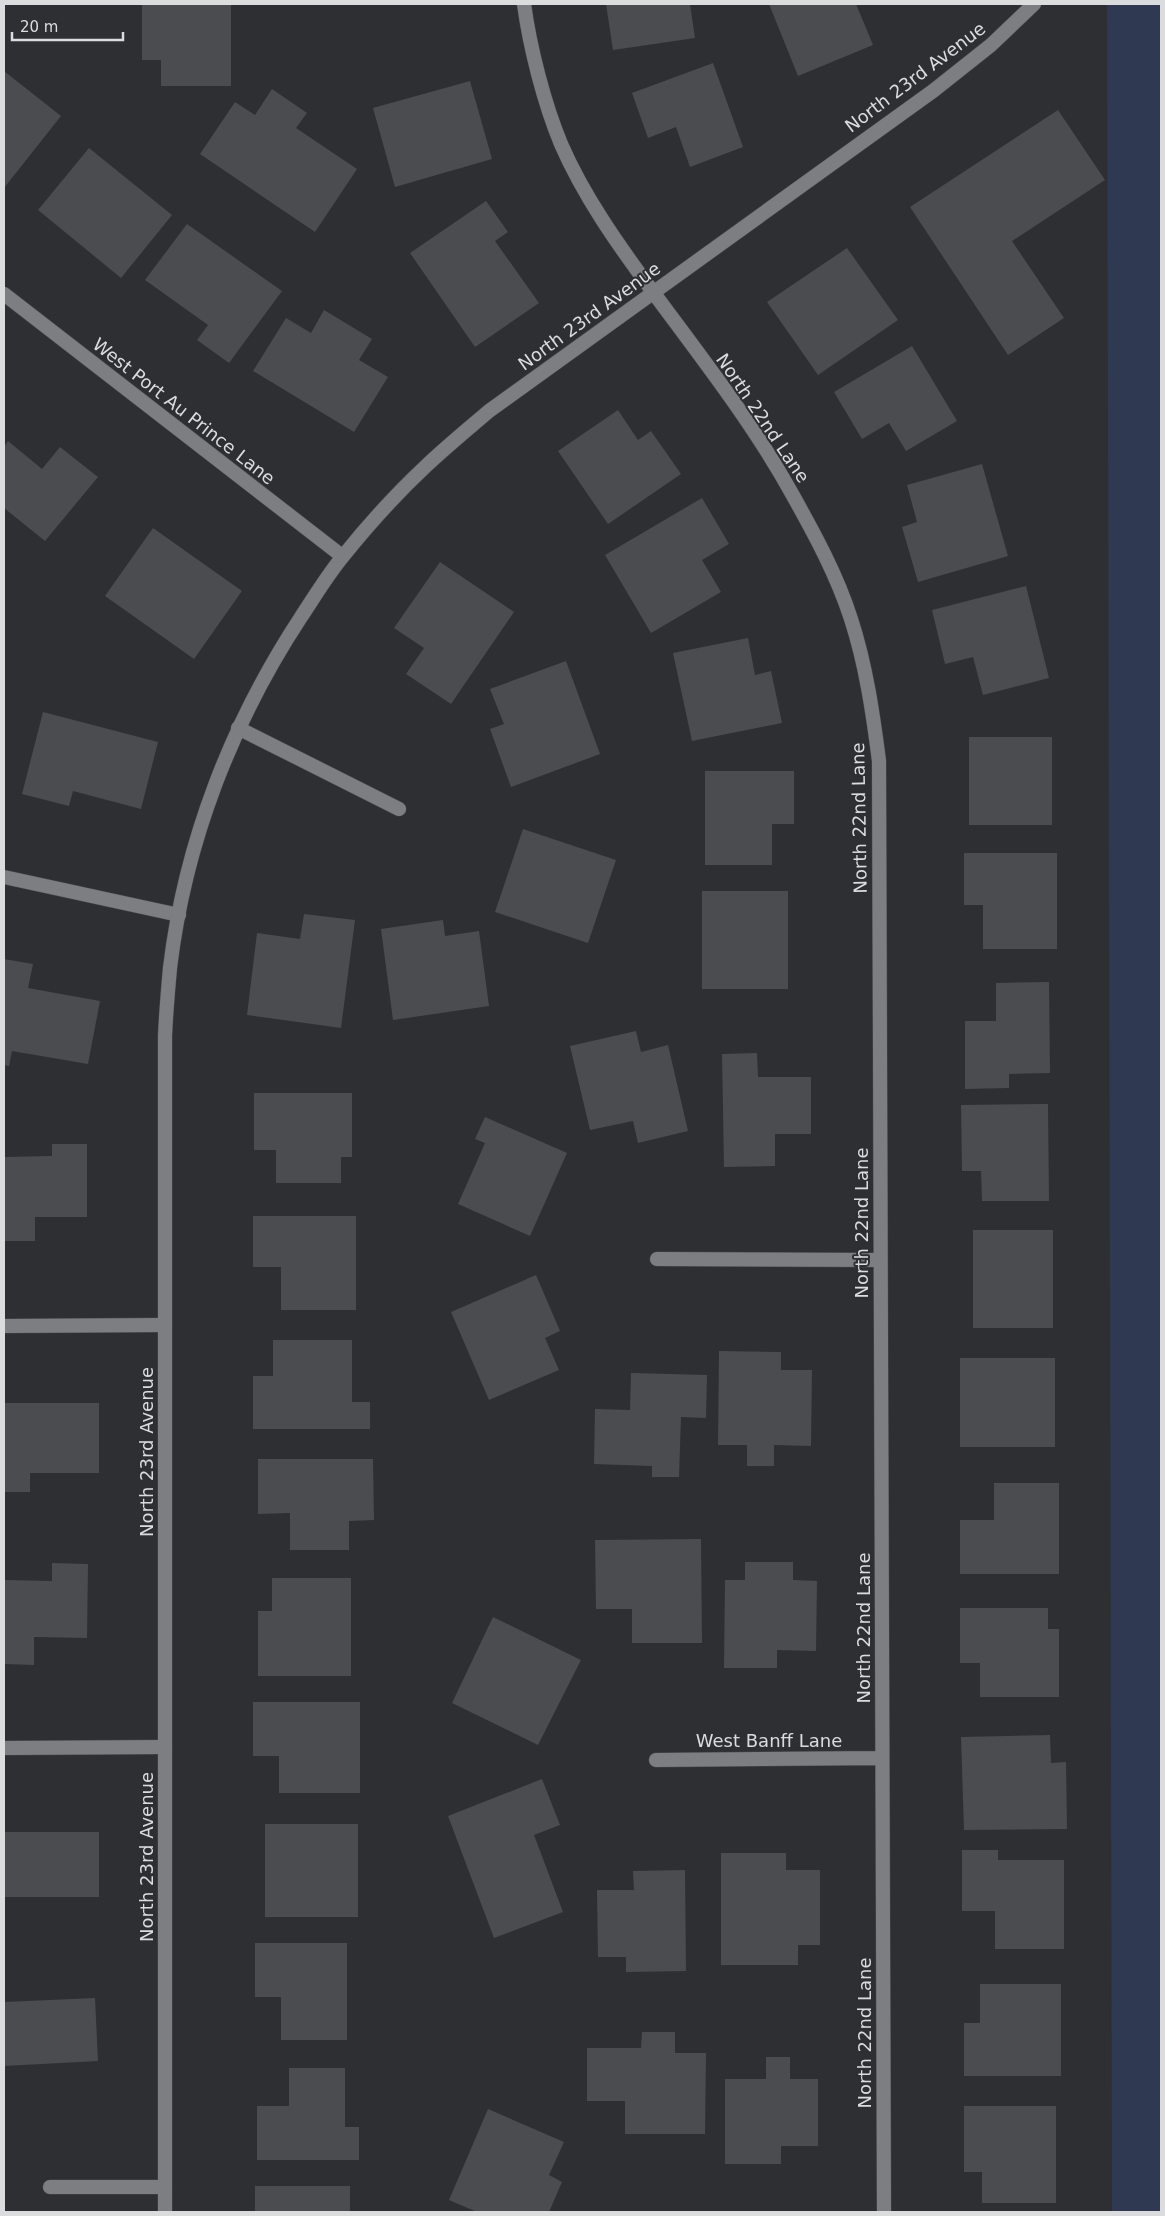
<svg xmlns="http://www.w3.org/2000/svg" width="1165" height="2216" viewBox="0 0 1165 2216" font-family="'DejaVu Sans',sans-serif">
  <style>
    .green { fill: #2f3951 }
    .building { fill: #4b4c50 }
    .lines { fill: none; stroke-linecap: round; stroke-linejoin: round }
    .minor-casing { stroke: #494a4d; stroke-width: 15 }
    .tertiary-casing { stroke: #494a4d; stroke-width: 15 }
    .minor { stroke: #7c7e82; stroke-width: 14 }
    .tertiary { stroke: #7c7e82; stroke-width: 14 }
    .labels { text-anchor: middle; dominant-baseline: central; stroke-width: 4; stroke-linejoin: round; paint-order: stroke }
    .street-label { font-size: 18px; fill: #dbdcde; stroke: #2e2f32 }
  </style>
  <rect width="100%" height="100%" fill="#2e2f32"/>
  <path class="green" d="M1107,4H1161V2212H1112Z"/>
  <path class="building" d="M142,4H231V86H161V60H142Z
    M606,4H690L695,38L613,50Z
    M769,4H856L873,45L798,76Z
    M713,63L743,147L690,167L676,127L648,138L632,93Z
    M4,71L61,116L4,188Z
    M470,81L492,159L395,187L373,108Z
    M272,89L307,113L296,128L357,169L315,232L200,154L235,102L255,115Z
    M1058,110L1105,180L1012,241L1064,318L1008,355L910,207Z
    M89,148L172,215L121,278L38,210Z
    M486,201L508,232L495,241L539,303L475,347L410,253Z
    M187,224L282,291L229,363L197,340L208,325L145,280Z
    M847,248L898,320L818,375L767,302Z
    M324,310L372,339L359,360L388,377L354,432L253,371L286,318L311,333Z
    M912,346L957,421L906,451L889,423L862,439L834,392Z
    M618,410L638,440L651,431L681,474L608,524L558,451Z
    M8,441L42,469L60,447L98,477L45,541L4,508V447Z
    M982,464L1008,556L918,582L902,527L917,522L907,485Z
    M702,498L729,544L702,560L721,592L651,633L605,555Z
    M153,528L242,591L194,659L105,596Z
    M440,562L514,612L451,704L406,674L424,648L394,628Z
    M1026,586L1049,678L983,695L973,657L945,664L932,610Z
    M748,638L755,675L771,671L782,723L692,741L673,653Z
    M566,661L600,754L511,787L490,729L504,724L490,689Z
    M43,712L158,742L141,809L73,791L69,806L22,794Z
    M969,737H1052V825H969Z
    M705,771H794V824H772V865H705Z
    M523,829L616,860L588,943L495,912Z
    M964,853H1057V949H983V905H964Z
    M702,891H788V989H702Z
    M304,914L355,920L341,1028L247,1015L257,933L300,939Z
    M443,920L445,936L479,931L489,1006L393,1020L381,929Z
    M4,959L33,964L28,988L100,1001L88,1064L12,1051L9,1066L4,1065Z
    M1049,982L1050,1073L1009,1074V1088L965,1089V1021H996V983Z
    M636,1031L641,1052L668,1045L688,1131L638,1143L633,1121L590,1130L570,1046Z
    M757,1053L758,1077H811V1134H775V1166L724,1167L722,1054Z
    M254,1093H352V1157H341V1183H276V1150H254Z
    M1048,1104L1049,1201H982L981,1171H962L961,1105Z
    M485,1117L567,1153L530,1236L458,1204L485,1143L475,1139Z
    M52,1144H87V1217H35V1241H4V1157L52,1156Z
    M253,1216H356V1310H281V1267H253Z
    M973,1230H1053V1328H973Z
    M536,1275L560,1331L545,1338L559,1370L489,1400L451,1312Z
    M273,1340H352V1402H370V1429H253V1376H273Z
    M719,1351L781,1352V1370H812L811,1446L774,1445V1466H747V1445H718Z
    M960,1358H1055V1447H960Z
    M631,1373L707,1375L706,1418L681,1417L679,1477H652V1466L594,1464L595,1409L630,1410Z
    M4,1403H99V1473H30V1492H4Z
    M258,1459H373L374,1520L349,1521V1550H290V1513L258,1514Z
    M994,1483H1059V1574H960V1520H994Z
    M701,1539L702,1643H632V1609H596L595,1540Z
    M745,1562H793V1580L817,1581L816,1651L777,1650V1668H724L725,1580H745Z
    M52,1563L88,1564L87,1638L34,1637V1665L4,1664V1580L52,1581Z
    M272,1578H351V1676H258V1611H272Z
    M960,1608H1048V1629H1059V1697H980V1663H960Z
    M493,1617L581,1660L538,1745L452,1703Z
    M253,1702H360V1793H279V1756H253Z
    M1050,1735L1051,1763L1066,1762L1067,1829L964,1830L961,1737Z
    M542,1779L560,1825L534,1835L563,1912L494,1938L448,1816Z
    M265,1824H358V1917H265Z
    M4,1832H99V1897H4Z
    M962,1850H998V1860H1064V1949H995V1911H962Z
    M721,1853H786V1870H820V1945H798V1965H721Z
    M685,1870L686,1971L626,1972V1957H598L597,1890H634L633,1871Z
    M255,1943H347V2040H281V1997H255Z
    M980,1984H1061V2076H964V2023H980Z
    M95,1998L98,2061L4,2066V2002Z
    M642,2032H675V2053H706L705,2134H625V2101H587V2048H641Z
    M766,2057H790V2079H818V2146H781V2164H725V2079H766Z
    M289,2068H345V2127H359V2160H257V2106H289Z
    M964,2106H1056V2203H982V2172H964Z
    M488,2109L564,2142L549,2175L562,2182L549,2212H477L449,2200Z
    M255,2186H350V2212H255Z"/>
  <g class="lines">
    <defs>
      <path id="minor" d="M524,4C530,48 544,103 561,144C584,197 619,246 653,292C701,357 752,422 791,492C814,533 837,575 851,619C866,665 873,714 879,761L884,2212
        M4,294L342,556
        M238,728L399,809
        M4,877L179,915
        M657,1259L879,1260
        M4,1326L165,1325
        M4,1748L165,1747
        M656,1760L882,1758
        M50,2187H165"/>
      <path id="tertiary" d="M165,2212V1036C166,1013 168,990 170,968C185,842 232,722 301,617C315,596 328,574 344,555C369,524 397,493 426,466C446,447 468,429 489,411L933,91L991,45L1034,4"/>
    </defs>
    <use href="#minor" class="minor-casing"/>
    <use href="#tertiary" class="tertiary-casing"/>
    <use href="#minor" class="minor"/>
    <use href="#tertiary" class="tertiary"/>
  </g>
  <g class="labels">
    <g class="street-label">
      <text transform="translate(915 77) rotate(-37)">North 23rd Avenue</text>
      <text transform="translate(589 316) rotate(-36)">North 23rd Avenue</text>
      <text transform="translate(184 411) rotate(38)">West Port Au Prince Lane</text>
      <text transform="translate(763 418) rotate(56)">North 22nd Lane</text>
      <text transform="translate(859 818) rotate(-91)">North 22nd Lane</text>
      <text transform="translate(861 1223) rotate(-90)">North 22nd Lane</text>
      <text transform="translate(146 1452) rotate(-90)">North 23rd Avenue</text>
      <text transform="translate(863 1628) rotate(-90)">North 22nd Lane</text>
      <text x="769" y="1740">West Banff Lane</text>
      <text transform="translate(146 1857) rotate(-90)">North 23rd Avenue</text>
      <text transform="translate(864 2033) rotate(-90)">North 22nd Lane</text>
    </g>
  </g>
  <rect width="1165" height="2216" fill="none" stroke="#dbdcde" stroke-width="10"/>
  <path d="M12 32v8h111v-8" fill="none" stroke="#dbdcde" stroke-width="2.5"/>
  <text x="20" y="32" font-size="15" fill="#dbdcde" stroke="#2e2f32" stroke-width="4" paint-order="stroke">20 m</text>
</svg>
